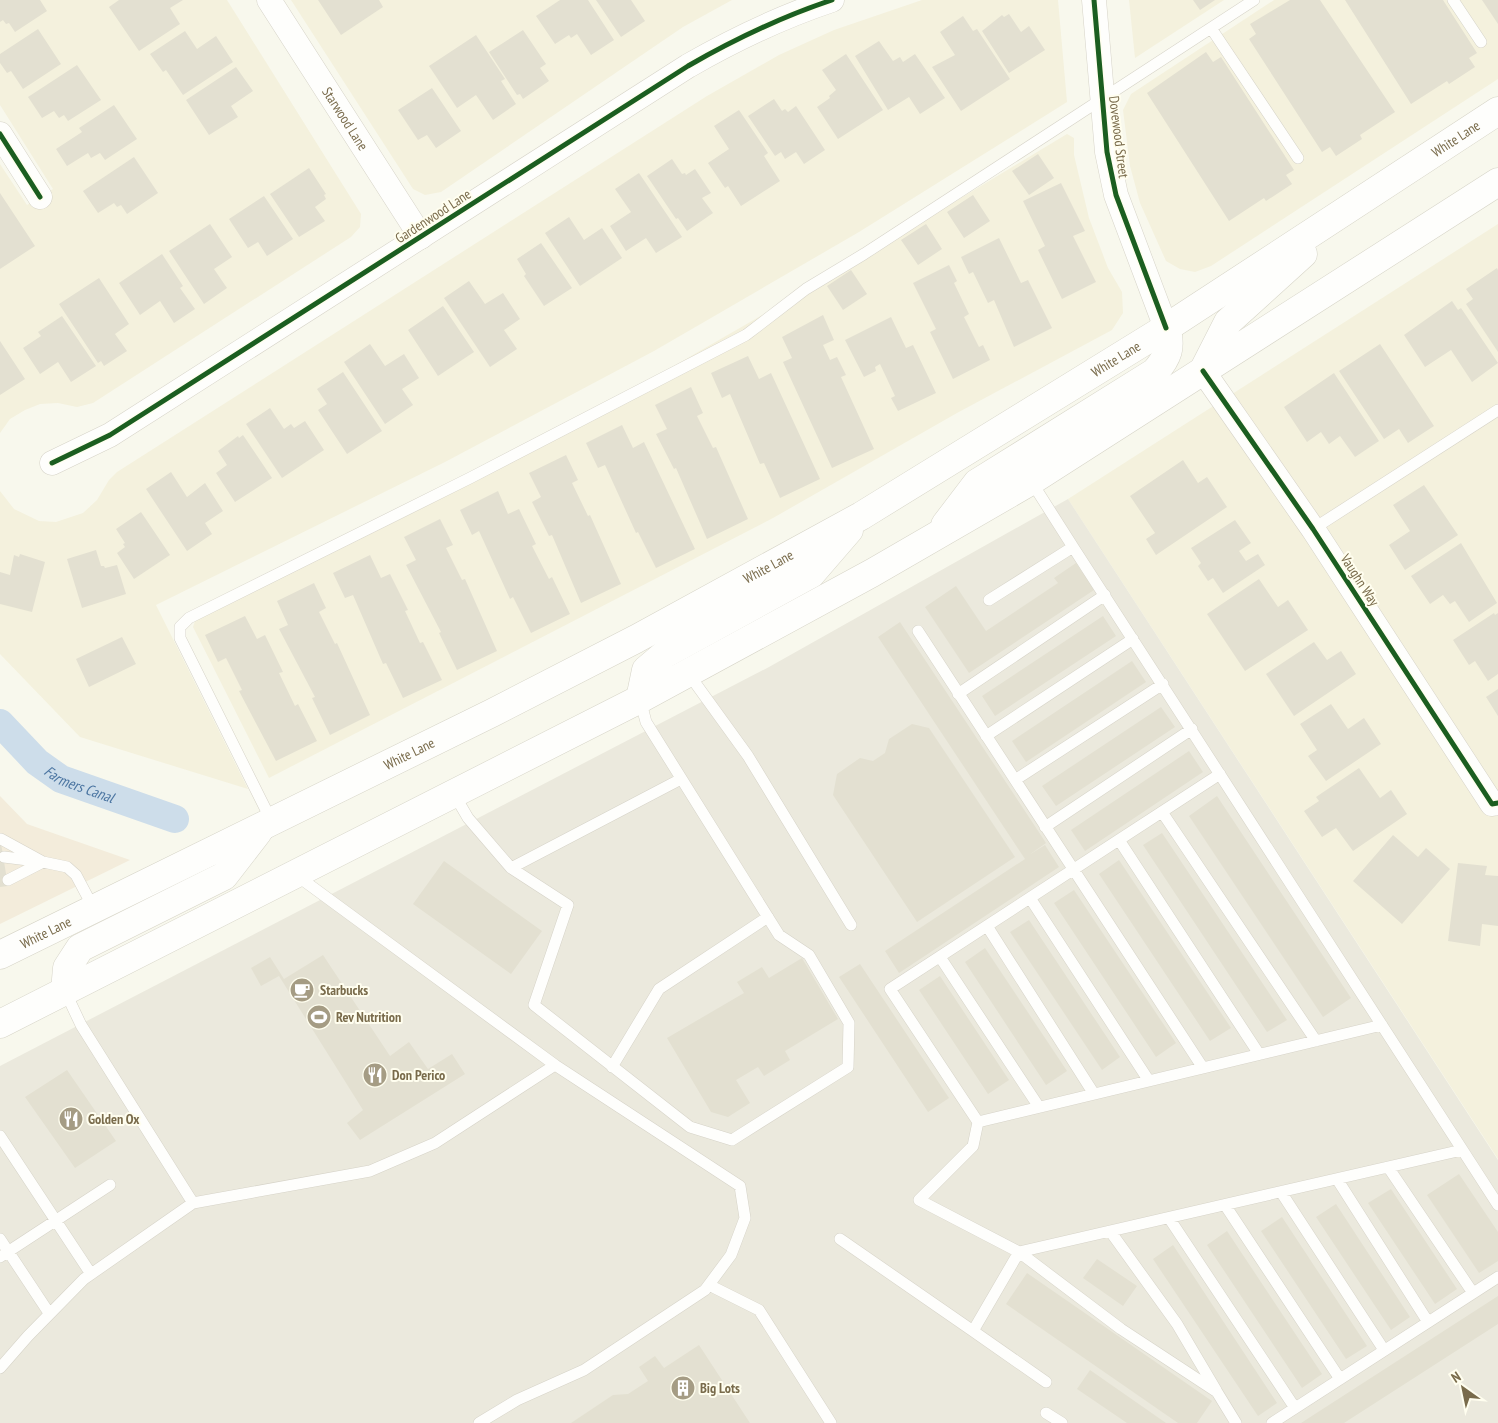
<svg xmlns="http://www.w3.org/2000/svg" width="1498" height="1423" viewBox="0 0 1498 1423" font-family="'PT Sans Narrow',sans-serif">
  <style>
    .residential { fill: #f4f1dd }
    .commercial { fill: #f3ecdb }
    .industrial { fill: #ebe9dd }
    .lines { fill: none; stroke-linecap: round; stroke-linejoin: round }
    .canal { stroke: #cdddea; stroke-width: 28 }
    .building { fill: #e3e0d1 }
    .lane-casing { stroke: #d6d3c8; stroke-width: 12 }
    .street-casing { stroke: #d6d3c8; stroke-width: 25 }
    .secondary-casing { stroke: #d6d4c7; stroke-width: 29 }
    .lane { stroke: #fefefc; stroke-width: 11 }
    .street { stroke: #fefefc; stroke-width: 24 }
    .secondary { stroke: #fefefc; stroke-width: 28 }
    .cycleway-casing { stroke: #fffeef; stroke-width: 8 }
    .cycleway { stroke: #1b5e20; stroke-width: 5 }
    .labels { text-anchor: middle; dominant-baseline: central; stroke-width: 4; stroke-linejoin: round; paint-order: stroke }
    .street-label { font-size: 14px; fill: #796b4b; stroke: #fffeef }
    .poi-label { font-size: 14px; font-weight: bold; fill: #796b4b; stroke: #fffeef; text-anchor: start }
    .water-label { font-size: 15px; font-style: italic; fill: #4c76a2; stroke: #fffeef }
  </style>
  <rect width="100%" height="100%" fill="#f8f8ed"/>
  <path class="residential" d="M0,0H227L361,214L360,227L351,237L93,403L77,407L58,403L40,404L25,410L10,419L0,433V164L27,205L53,189L0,105Z
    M291,0H732L683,27L441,192L425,195L413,189Z
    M922,0H1058L1067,102L859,232L654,351L445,462L156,605L248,789L80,737L0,654V491L14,509L39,521L56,522L83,513L97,500L109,480L117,472L707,96L779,55L834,30Z
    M1129,0H1224L1135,58Z
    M1274,0H1498V79L1211,266L1195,272L1180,269L1166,261L1140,203L1130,166L1123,110L1131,94Z
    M1067,134L1074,138V155L1089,218L1108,268L1122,292L1123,313L1112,330L957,413L773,518L269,778L193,627L198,611L473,474L660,374L875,250Z
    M1498,224V1159L1068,499Z"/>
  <path class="commercial" d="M0,796L27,824L130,860L0,924Z"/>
  <path class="industrial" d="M1068,499L1498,1160V1423H0V1066L769,667Z"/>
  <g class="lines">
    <path class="canal" id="s1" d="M0,723L37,762L61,779L175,819"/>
  </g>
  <path class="building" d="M0,0H40L47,11L15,32L9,23L6,24L3,20L0,22Z
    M119,0H183L170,8L180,24L139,51L109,7Z
    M318,0H379L383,7L341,35Z
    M560,0H588L614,40L591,55L577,34L571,38L569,35L555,44L536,16Z
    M596,0H631L645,21L621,37Z
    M1193,0H1215L1200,10Z
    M1290,0H1320L1395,112L1360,135L1362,139L1336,156L1330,147L1322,152L1249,39L1256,34L1250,24Z
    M1345,0H1443L1477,53L1469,58L1475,67L1449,84L1447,81L1411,104Z
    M1482,0H1498V24Z
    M1009,14L1021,32L1029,26L1045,50L1009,73L982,31L1002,15L1004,17Z
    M963,16L973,31L977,29L1010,79L961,111L932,67L955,55L940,32Z
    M38,29L61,64L23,89L11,71L7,73L0,63V54Z
    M523,30L546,64L540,68L549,81L523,99L520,94L517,95L489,52Z
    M185,31L197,49L216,36L233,62L183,95L166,70L163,72L150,54Z
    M476,35L505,79L501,81L516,104L493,120L476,95L457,108L429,66Z
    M879,41L893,61L900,57L903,62L915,54L945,98L920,114L909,97L888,110L855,56Z
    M1206,52L1213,62L1221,57L1294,170L1286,175L1292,184L1266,201L1264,198L1229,221L1147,93Z
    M846,54L883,110L838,139L817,107L830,98L829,96L836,90L822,70Z
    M77,65L101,100L68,121L64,115L59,118L54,111L42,118L28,97Z
    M236,67L253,91L231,106L238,117L209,135L186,100Z
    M432,88L461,131L436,148L427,135L418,140L398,110Z
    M774,99L782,111L785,109L788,112L796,106L825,150L804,164L796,152L785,159L781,152L775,156L748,116Z
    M114,105L137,139L105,160L100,153L91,158L88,153L67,166L56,149L82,132L79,128Z
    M739,110L768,153L764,156L780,181L741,206L728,186L725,188L708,163L729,149L714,126Z
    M1038,154L1054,178L1029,195L1012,171Z
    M134,157L158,193L127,214L121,205L117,207L114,203L98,213L83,191Z
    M672,159L682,174L685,173L686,175L695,169L711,193L702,198L713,213L687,231L678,218L676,219L647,176Z
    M309,168L326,194L324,195L326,199L315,207L325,221L299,237L270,194Z
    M639,173L682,237L656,253L646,238L626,251L610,226L631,212L615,189Z
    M1061,183L1085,231L1073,236L1096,282L1062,299L1038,250L1045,246L1023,201Z
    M0,193L35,246L0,269Z
    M973,195L990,221L964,238L947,212Z
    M264,196L293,239L267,256L258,242L248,248L229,219Z
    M569,217L584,240L602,228L622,258L580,286L545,233Z
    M210,224L232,257L214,269L227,288L204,304L169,251Z
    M926,224L942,249L918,265L901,240Z
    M999,238L1021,283L1028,280L1052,328L1014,347L994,300L988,303L973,272L969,274L961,257Z
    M541,243L572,288L544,306L524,276L526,274L517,259Z
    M162,254L183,286L180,288L195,309L174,323L160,301L140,315L119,283Z
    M949,265L957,281L954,283L969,314L964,317L979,347L983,345L990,360L953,379L930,332L936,329L913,283Z
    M1497,268L1498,270V352L1466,304L1473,299L1466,289Z
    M851,270L867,294L843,310L827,286Z
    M99,278L129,324L115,334L127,351L104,366L101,361L98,363L59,304Z
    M469,281L485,304L503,293L520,319L504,330L517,349L490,367L444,298Z
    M1452,301L1458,310L1461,308L1498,363L1472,382L1451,350L1425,367L1404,335Z
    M443,306L474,352L438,376L408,330Z
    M823,315L834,340L823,345L830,360L837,357L846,375L841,377L874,449L832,468L783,362L792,358L782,337Z
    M62,316L96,366L71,382L58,362L40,374L23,348L41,336L38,332Z
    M891,317L906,348L913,345L936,393L898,411L891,398L895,396L880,364L875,367L876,371L864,377L845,340Z
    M0,341L25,379L0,395Z
    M370,344L385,366L404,354L419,378L402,389L413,405L385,424L344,362Z
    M1380,344L1434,426L1408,443L1399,429L1384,439L1339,371Z
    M748,356L759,379L771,373L820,479L780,498L764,463L760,464L730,394L722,398L711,373Z
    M343,372L382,431L347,454L318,410L327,404L317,389Z
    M1334,373L1379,441L1355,457L1340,436L1329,444L1321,432L1307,442L1284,407Z
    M691,387L703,413L697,416L713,448L716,447L748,519L707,539L676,468L674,469L656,434L667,429L655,405Z
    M270,408L284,429L291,424L294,428L305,421L324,450L282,478L246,424Z
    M622,425L633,448L644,442L695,549L656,568L638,532L636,533L605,465L598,468L586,443Z
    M243,435L272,478L235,502L216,473L227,465L218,451L238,436L239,438Z
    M566,455L578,480L572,483L588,516L590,515L621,584L581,603L552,535L549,536L532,502L541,497L529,473Z
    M1183,460L1198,483L1207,477L1227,507L1156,555L1146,539L1155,533L1130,496Z
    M171,472L187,497L205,483L223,511L205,523L212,534L187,551L146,489Z
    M1424,485L1458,535L1405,570L1389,545L1410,531L1393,505Z
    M498,491L508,514L519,509L536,544L532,546L549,579L552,577L570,614L531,633L513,597L510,599L479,531L472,535L460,510Z
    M141,512L170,555L134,579L117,553L125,547L123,544L125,543L116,529Z
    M440,519L453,545L446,548L462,580L465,579L497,651L457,670L439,633L441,632L406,565L416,560L404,537Z
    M1235,520L1251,543L1239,551L1246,561L1258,554L1265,565L1223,593L1213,578L1208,581L1198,566L1201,563L1191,548Z
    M1461,543L1497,603L1469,622L1455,601L1450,604L1443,595L1430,604L1411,576Z
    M96,550L101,566H104L105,568L117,565L126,594L82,608L67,559Z
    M20,554L45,562L32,612L0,604V572L10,575L14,555L19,557Z
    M370,555L381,578L390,574L408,610L405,611L420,643L423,642L442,680L403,698L386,663L383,664L353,595L345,598L333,573Z
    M1076,563L1094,590L969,673L925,607L956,586L986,631L1058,583L1054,578Z
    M1259,579L1278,607L1288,600L1308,630L1245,671L1207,614Z
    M314,583L326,608L319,612L335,644L337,643L370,715L330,735L312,698L315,697L279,629L288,625L277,601Z
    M1494,613L1495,615L1498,613V674L1488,681L1475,661L1469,665L1453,640Z
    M245,616L257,639L265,635L283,672L279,673L295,706L298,704L317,741L276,761L239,691L242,690L226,658L218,662L205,635Z
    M1103,616L1116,636L995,716L982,696Z
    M900,622L1046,843L1029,855L1045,845L1059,867L899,973L885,951L1025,859L878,637Z
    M122,637L136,664L89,687L76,659Z
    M1314,642L1327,660L1341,651L1356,674L1294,716L1266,674Z
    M1132,661L1146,682L1026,762L1012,741Z
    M1498,689V716L1486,697Z
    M1331,704L1348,729L1364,718L1381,744L1326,781L1308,756L1317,750L1300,724Z
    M1161,707L1175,727L1056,806L1042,786Z
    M912,724L929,728L1015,857L917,922L833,795L837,774L860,758L873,761L885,753L889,739Z
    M1189,751L1203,772L1085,851L1071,830Z
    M1359,768L1380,798L1391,790L1407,814L1353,851L1336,828L1322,837L1304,811L1319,801L1316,797Z
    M1217,796L1351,998L1323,1017L1189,816Z
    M1162,833L1287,1020L1267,1032L1143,845Z
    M1393,835L1418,857L1426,848L1450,869L1402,924L1353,881Z
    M0,837L8,886L0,887Z
    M1119,860L1231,1028L1210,1041L1099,874Z
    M444,861L542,931L511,974L413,904Z
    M1458,863L1487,866L1485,875L1498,876V926L1482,924L1480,946L1448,941Z
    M1074,890L1176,1043L1156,1057L1054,903Z
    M1029,920L1120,1057L1102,1070L1010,932Z
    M985,948L1067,1071L1046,1085L965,962Z
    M323,955L390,1056L409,1042L428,1069L452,1054L465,1074L360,1140L347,1123L363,1110L279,976L261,986L251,968L270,957L284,979Z
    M802,958L838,1019L785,1051L790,1060L764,1076L758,1067L736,1080L750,1103L728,1117L711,1112L667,1038L744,993L737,982L762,967L769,978Z
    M860,964L949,1098L928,1112L839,977Z
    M940,976L1009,1080L988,1094L919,990Z
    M67,1070L116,1141L75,1168L25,1097Z
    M1459,1174L1498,1232V1261L1479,1273L1427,1195Z
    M1391,1189L1457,1289L1435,1304L1368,1203Z
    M1336,1204L1410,1317L1391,1330L1316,1217Z
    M1282,1217L1367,1346L1346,1359L1261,1231Z
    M1227,1231L1322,1374L1302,1388L1207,1245Z
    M1173,1245L1277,1403L1258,1416L1153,1259Z
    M1097,1259L1137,1286L1123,1306L1083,1278Z
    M1027,1273L1212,1401L1197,1423H1178L1006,1304Z
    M1498,1296V1324L1344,1423H1301Z
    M699,1345L750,1423H571L613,1395L628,1394L648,1381L639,1367L655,1356L664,1368Z
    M1090,1370L1166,1423H1127L1077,1389Z"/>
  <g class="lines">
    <defs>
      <path id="lane" d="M1453,0L1481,42
        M1211,28L1298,158
        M1313,529L1498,410
        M1073,547L1498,1205
        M989,600L1073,547L1031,481
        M918,631L1203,1068
        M688,673L748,756L851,925
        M958,694L1105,595
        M986,736L1133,639
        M1015,780L1163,684
        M454,794L468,818L511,868L568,905L534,1005L690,1127L732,1140L848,1067L849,1023L809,955L779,935L646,722L640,699
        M1162,812L1316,1041
        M272,822L180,638V627L189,618L470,478L746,335L806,289L864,254L1254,0
        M1045,827L1192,729
        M1,839L43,862
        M1119,840L1259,1054
        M4,857L36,861
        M511,868L681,779
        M8,880L43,862L67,867L76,875L94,909
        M1030,898L1149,1081
        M987,926L1094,1094
        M940,957L1039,1107
        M612,1067L659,989L768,917
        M978,1122L890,989L1220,774
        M0,1136L91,1274
        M1388,1167L1473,1293
        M1337,1179L1428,1322
        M1281,1192L1384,1350
        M193,1203L370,1171L435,1143L555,1065L296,875
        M1225,1205L1340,1379
        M1169,1218L1295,1408
        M1110,1231L1177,1324L1216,1390
        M0,1239L49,1313
        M840,1239L973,1331
        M0,1257L110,1185
        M709,1285L759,1310L831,1423
        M0,1368L28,1336L84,1279L193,1203L81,1025L65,991
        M1046,1382L973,1331L1019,1252L1462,1150
        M1046,1413L1062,1423
        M479,1423L517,1400L584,1370L705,1290L731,1255L745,1218L740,1186L555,1065
        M1236,1423L1217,1392L1121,1329L1019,1252L919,1200L973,1146L978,1122L1382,1025
        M1272,1423L1498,1277"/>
      <g id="street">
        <path id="s2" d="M269,0L421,237"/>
        <path d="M1094,0L1107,152L1116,195L1166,328"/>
        <path d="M0,134L40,197"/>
        <path d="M1203,371L1313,529L1492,804L1498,803"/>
        <path d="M52,463L110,435L688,66C735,39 781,17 832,0"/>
      </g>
      <g id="secondary">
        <path d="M1203,371L1228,322L1303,254"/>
        <path d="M945,525L977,483L1155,372C1168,357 1172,347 1166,328"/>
        <path d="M640,699L646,670L665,654L811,574L849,530"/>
        <path id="s3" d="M0,955L492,713L636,639L861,516L1166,328L1498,111"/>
        <path d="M65,991L67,968L80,948L224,876L258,832"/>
        <path d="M0,1024L640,699L872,573L1031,481L1498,182"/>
      </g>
    </defs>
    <use href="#lane" class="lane-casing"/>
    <use href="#street" class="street-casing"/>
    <use href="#secondary" class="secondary-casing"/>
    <use href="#lane" class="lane"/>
    <use href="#street" class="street"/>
    <use href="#secondary" class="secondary"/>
    <defs>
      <path id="cycleway" d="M1094,0L1107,152L1116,195L1166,328
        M0,134L40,197
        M1203,371L1313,529L1492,804L1498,803
        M52,463L110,435L688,66C735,39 781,17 832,0"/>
    </defs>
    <use href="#cycleway" class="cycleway-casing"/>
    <use href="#cycleway" class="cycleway"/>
  </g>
  <defs>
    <symbol id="cafe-disc" viewBox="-11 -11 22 22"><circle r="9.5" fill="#a59c84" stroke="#fffeef"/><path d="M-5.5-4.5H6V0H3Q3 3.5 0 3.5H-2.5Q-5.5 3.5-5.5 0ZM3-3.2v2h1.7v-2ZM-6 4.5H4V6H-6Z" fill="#fff"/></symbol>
    <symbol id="stadium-disc" viewBox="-11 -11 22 22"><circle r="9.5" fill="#a59c84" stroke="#fffeef"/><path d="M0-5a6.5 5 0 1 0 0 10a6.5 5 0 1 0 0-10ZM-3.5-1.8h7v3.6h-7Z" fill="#fff"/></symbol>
    <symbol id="restaurant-disc" viewBox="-11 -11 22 22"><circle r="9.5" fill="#a59c84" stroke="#fffeef"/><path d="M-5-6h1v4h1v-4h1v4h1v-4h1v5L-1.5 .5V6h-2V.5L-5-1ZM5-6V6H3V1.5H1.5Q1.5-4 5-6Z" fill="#fff"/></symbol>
    <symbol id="building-disc" viewBox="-11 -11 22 22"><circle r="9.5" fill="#a59c84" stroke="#fffeef"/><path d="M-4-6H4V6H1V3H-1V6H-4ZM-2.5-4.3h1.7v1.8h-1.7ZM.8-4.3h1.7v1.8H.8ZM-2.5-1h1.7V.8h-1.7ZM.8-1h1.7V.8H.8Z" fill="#fff"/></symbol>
  </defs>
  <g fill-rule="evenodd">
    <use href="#cafe-disc" x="288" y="976" width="28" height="28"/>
    <use href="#stadium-disc" x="305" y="1003" width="28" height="28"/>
    <use href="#restaurant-disc" x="361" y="1061" width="28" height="28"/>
    <use href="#restaurant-disc" x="57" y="1105" width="28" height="28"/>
    <use href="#building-disc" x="669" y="1374" width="28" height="28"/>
  </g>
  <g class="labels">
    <g class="street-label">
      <text stroke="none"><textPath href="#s2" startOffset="141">Starwood Lane</textPath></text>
      <text transform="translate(1119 137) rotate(83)">Dovewood Street</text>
      <text stroke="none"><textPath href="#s3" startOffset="1671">White Lane</textPath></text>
      <text transform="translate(433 216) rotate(-33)">Gardenwood Lane</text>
      <text stroke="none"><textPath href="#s3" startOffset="1266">White Lane</textPath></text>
      <text stroke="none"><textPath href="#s3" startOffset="861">White Lane</textPath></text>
      <text transform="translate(1360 580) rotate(57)">Vaughn Way</text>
      <text stroke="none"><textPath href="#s3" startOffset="456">White Lane</textPath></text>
      <text stroke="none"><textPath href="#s3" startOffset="51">White Lane</textPath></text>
    </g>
    <g class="poi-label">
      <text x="320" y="990">Starbucks</text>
      <text x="336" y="1017">Rev Nutrition</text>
      <text x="392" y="1075">Don Perico</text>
      <text x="88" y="1119">Golden Ox</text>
      <text x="700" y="1388">Big Lots</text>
    </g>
    <g class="water-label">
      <text stroke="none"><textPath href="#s1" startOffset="102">Farmers Canal</textPath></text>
    </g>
  </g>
  <g transform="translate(1463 1388) rotate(327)" stroke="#fffeef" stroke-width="4" paint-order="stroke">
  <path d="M0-4L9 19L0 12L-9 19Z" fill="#796b4b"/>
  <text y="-8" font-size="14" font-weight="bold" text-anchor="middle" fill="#796b4b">N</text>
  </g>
</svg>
